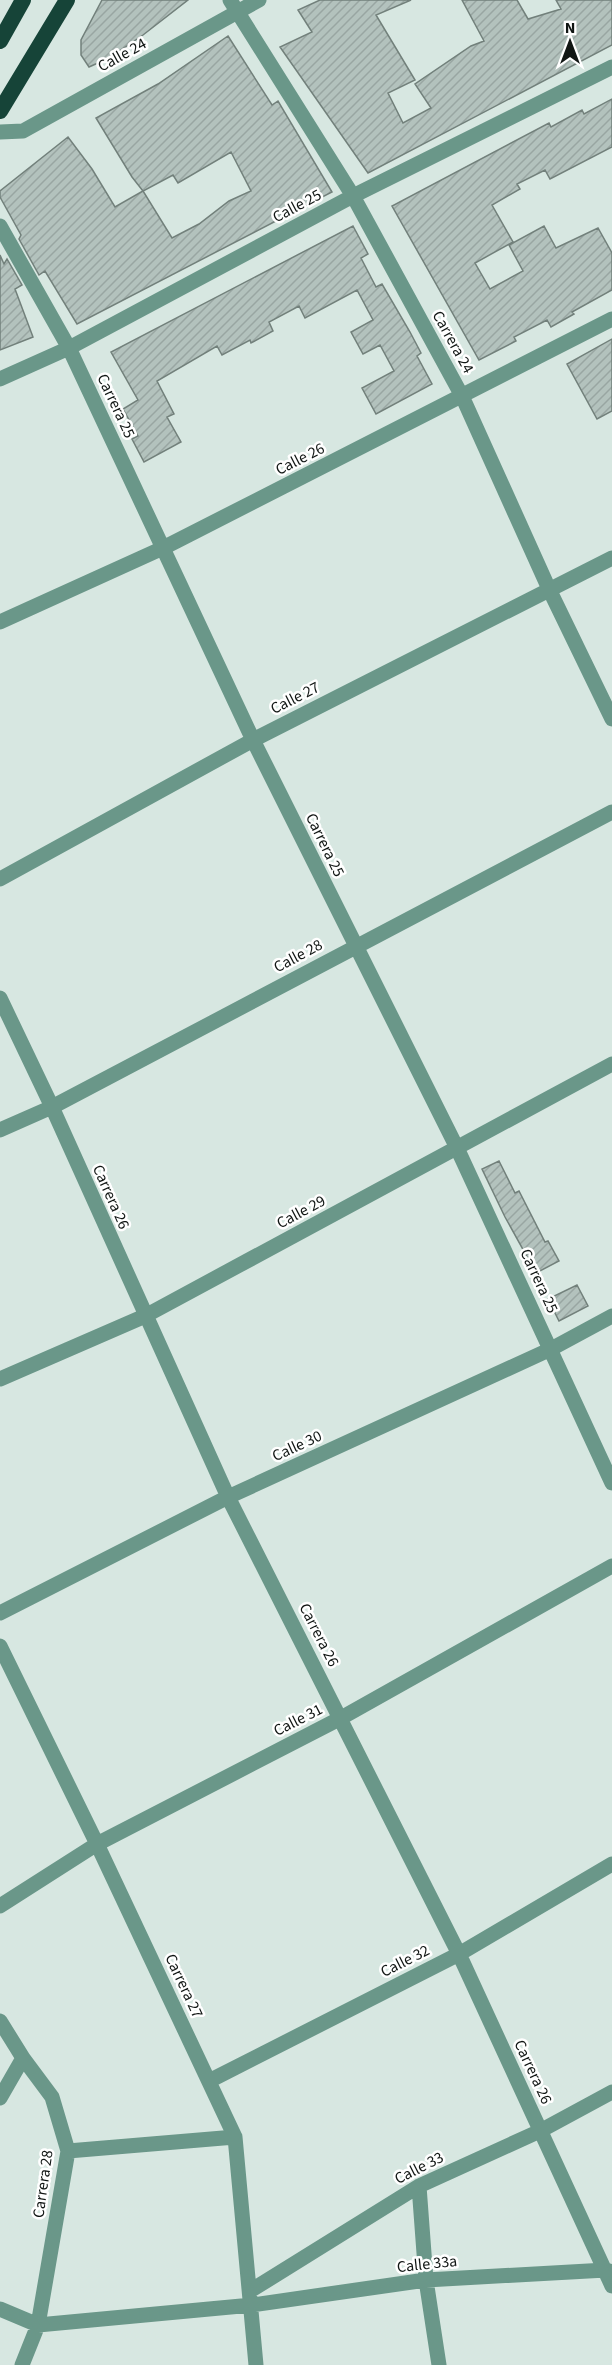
<svg xmlns="http://www.w3.org/2000/svg" width="612" height="2365" viewBox="0 0 612 2365" font-family="'Source Sans 3',sans-serif">
  <style>
    .building { fill: url(#building-hatch); stroke: #72807b; stroke-width: 1.5; fill-rule: evenodd }
    .lines { fill: none; stroke-linecap: round; stroke-linejoin: round }
    .minor { stroke: #6a9789; stroke-width: 15 }
    .trunk { stroke: #164438; stroke-width: 16 }
    .labels { text-anchor: middle; dominant-baseline: central; stroke-width: 5; stroke-linejoin: round; paint-order: stroke }
    .street-label { font-size: 16px; fill: #101513; stroke: #fff }
  </style>
  <defs>
    <pattern id="building-hatch" width="6" height="6" patternUnits="userSpaceOnUse" patternTransform="scale(1.5)"><rect width="6" height="6" fill="#b3c2bd"/><path d="M-1 1l2-2M0 6l6-6M5 7l2-2" fill="none" stroke="#99a6a2"/></pattern>
  </defs>
  <rect width="100%" height="100%" fill="#d7e7e1"/>
  <path class="building" d="M102,0H188L143,35L109,58L89,67L81,55V40Z
    M320,0H411L376,15L415,80L388,93L403,123L431,108L415,84L471,46L484,41L462,0H517L528,19L561,9L556,0H612V45L368,173L280,47L312,32L298,10Z
    M228,36L272,105L278,101L332,192L77,324L45,271L39,275L19,239L21,235L0,197V191L68,137L92,169L115,207L143,191L132,177L96,118L158,84ZM231,152L251,191L229,201L199,224L172,238L143,191L173,175L178,183Z
    M612,99V147L550,179L545,170L517,184L520,189L492,205L513,242L475,263L490,289L523,271L509,245L544,226L556,248L598,228L612,253V290L572,312L574,314L551,327L547,320L514,337L516,341L479,360L392,206L549,123L551,127L582,110L584,114Z
    M353,226L368,254L361,258L376,287L382,284L410,332L421,353L417,356L432,384L376,414L362,388L394,371L380,345L363,354L351,332L373,320L357,290L305,318L299,306L269,322L273,331L251,343L250,340L222,355L217,346L157,381L174,414L167,417L181,442L144,462L132,439L138,436L123,409L138,400L111,352Z
    M0,255L4,264L7,259L22,285L15,289L33,337L0,350Z
    M612,339V411L597,419L567,364Z
    M499,1161L515,1193L519,1191L545,1242L548,1241L559,1261L536,1273L505,1217L482,1169Z
    M577,1285L588,1306L559,1321L548,1299Z"/>
  <g class="lines">
    <path class="minor" d="M230,0L353,196L462,396L549,589L612,719
      M0,132L23,131L259,0
      M0,226L69,348L253,740L457,1148L612,1483
      M0,379L69,348L353,196L612,67
      M0,622L163,548L612,319
      M0,879L253,740L612,558
      M0,998L52,1107L228,1497L459,1954L612,2286
      M0,1130L52,1107L612,812
      M0,1379L145,1316L612,1064
      M0,1613L228,1497L551,1349L612,1316
      M0,1646L97,1844L235,2137L256,2365
      M0,1906L97,1844L341,1718L612,1566
      M0,2021L23,2058L52,2097L68,2151L38,2325L22,2365
      M209,2081L459,1954L612,1864
      M0,2098L23,2058
      M68,2151L235,2137
      M419,2186L426,2280L439,2365
      M250,2291L419,2186L540,2131L612,2092
      M0,2309L38,2325L252,2305L426,2280L606,2270L612,2272"/>
    <path class="trunk" d="M0,41L23,0
      M0,111L67,0"/>
  </g>
  <g class="labels">
    <g class="street-label">
      <text transform="translate(122 55) rotate(-29)">Calle 24</text>
      <text transform="translate(297 206) rotate(-28)">Calle 25</text>
      <text transform="translate(453 342) rotate(61)">Carrera 24</text>
      <text transform="translate(116 406) rotate(65)">Carrera 25</text>
      <text transform="translate(300 459) rotate(-27)">Calle 26</text>
      <text transform="translate(295 698) rotate(-27)">Calle 27</text>
      <text transform="translate(325 845) rotate(64)">Carrera 25</text>
      <text transform="translate(298 956) rotate(-28)">Calle 28</text>
      <text transform="translate(111 1197) rotate(66)">Carrera 26</text>
      <text transform="translate(301 1212) rotate(-28)">Calle 29</text>
      <text transform="translate(539 1281) rotate(65)">Carrera 25</text>
      <text transform="translate(297 1446) rotate(-25)">Calle 30</text>
      <text transform="translate(319 1635) rotate(63)">Carrera 26</text>
      <text transform="translate(298 1720) rotate(-27)">Calle 31</text>
      <text transform="translate(405 1961) rotate(-27)">Calle 32</text>
      <text transform="translate(184 1986) rotate(65)">Carrera 27</text>
      <text transform="translate(533 2072) rotate(65)">Carrera 26</text>
      <text transform="translate(419 2168) rotate(-27)">Calle 33</text>
      <text transform="translate(43 2184) rotate(-82)">Carrera 28</text>
      <text transform="translate(427 2264) rotate(-6)">Calle 33a</text>
    </g>
  </g>
  <g transform="translate(570 42)" stroke="#ffffff" stroke-width="4.5" paint-order="stroke">
  <path d="M0-4.5L10 22L0 15L-10 22Z" fill="#101513"/>
  <text y="-9" font-size="16" font-weight="bold" text-anchor="middle" fill="#101513">N</text>
  </g>
</svg>
